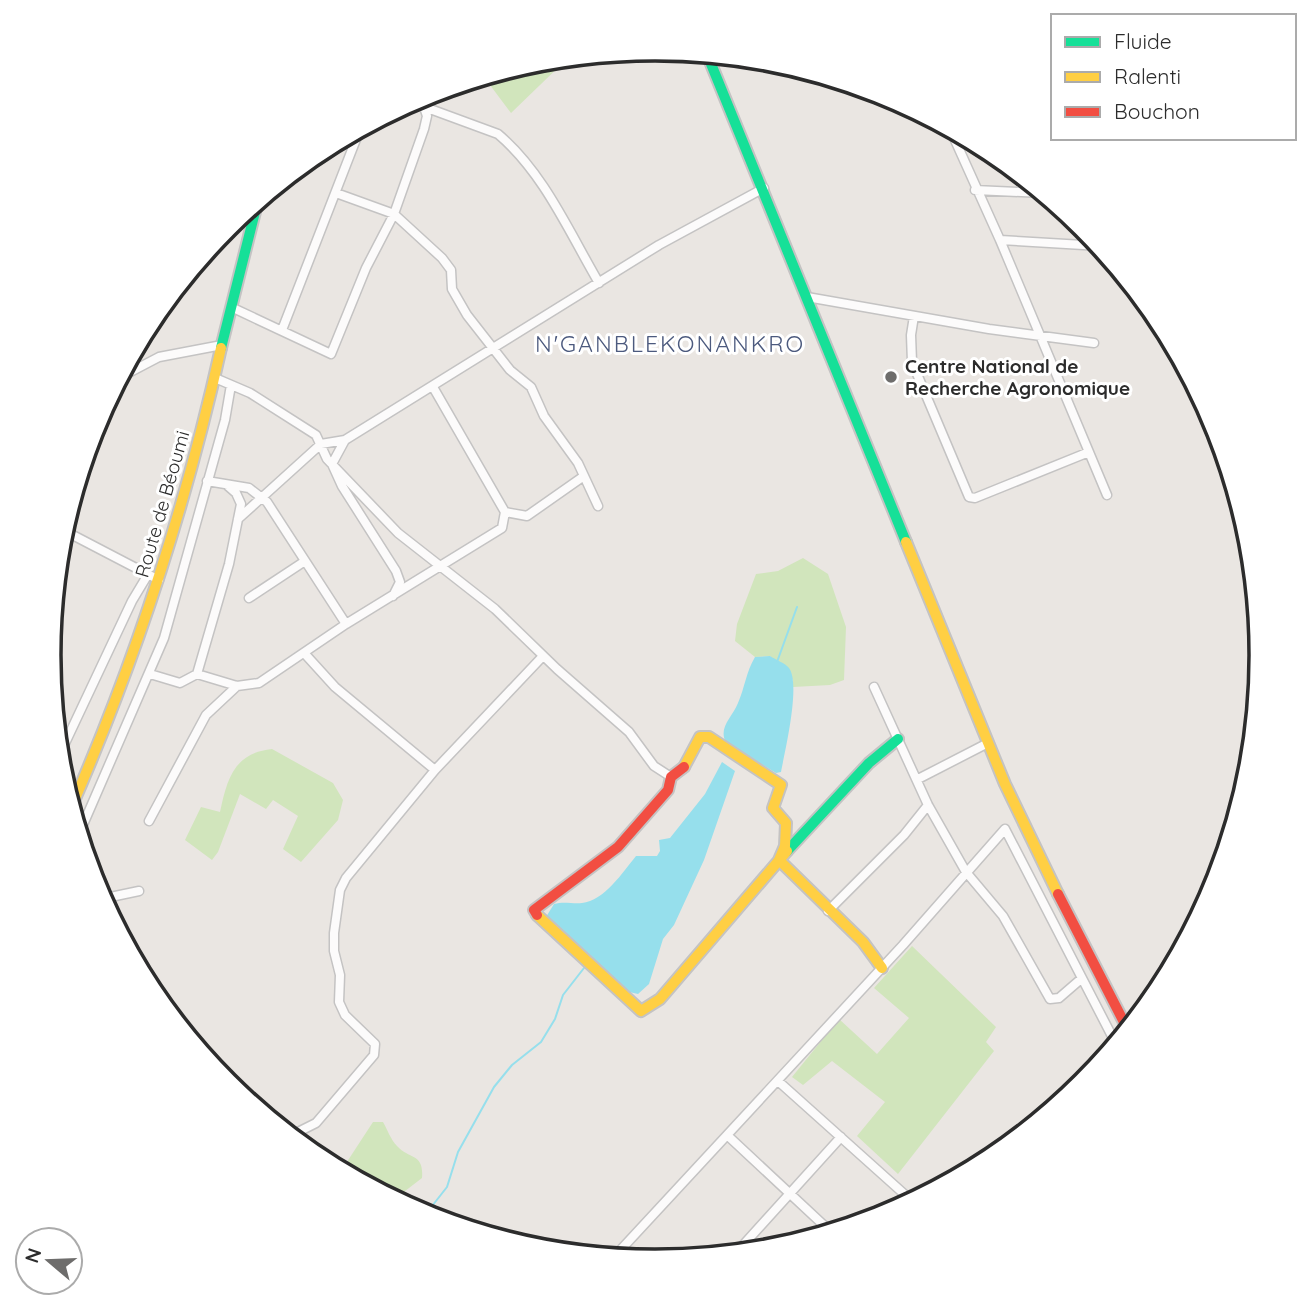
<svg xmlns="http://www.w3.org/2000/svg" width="1310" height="1310" viewBox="0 0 1310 1310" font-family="Quicksand,sans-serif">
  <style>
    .green { fill: #d1e5bc }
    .water { fill: #96dfec }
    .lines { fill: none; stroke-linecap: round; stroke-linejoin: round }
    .stream { stroke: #96dfec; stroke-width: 2 }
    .street-casing { stroke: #c4c3c3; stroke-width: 11 }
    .fast-casing { stroke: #c4c3c3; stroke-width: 14 }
    .slow-casing { stroke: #c4c3c3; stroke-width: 14 }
    .jam-casing { stroke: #c4c3c3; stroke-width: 14 }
    .street { stroke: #fcfbfb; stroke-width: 8 }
    .fast { stroke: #16e098; stroke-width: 10 }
    .slow { stroke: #ffcf43; stroke-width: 10 }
    .jam { stroke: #f24e42; stroke-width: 10 }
    .poi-dot { fill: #6e6d6c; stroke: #fff; stroke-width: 2.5 }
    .labels { text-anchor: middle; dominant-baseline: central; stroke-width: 6; stroke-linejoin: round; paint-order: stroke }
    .poi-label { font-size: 19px; font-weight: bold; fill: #2c2c2c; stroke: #fff; text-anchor: start }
    .street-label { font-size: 19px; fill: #2c2c2c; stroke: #fff }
    .quarter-label { font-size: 23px; letter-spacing: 2px; fill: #4c5a7e; stroke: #fff }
    .rim { fill: none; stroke: #2c2c2c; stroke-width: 3.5 }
  </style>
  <rect width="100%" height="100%" fill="#eae6e2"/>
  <path class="green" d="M569,57L511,113L484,77L537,61Z
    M803,558L828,574L846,627L844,680L830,685L793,687V680L770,656L755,657L735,641L737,624L756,574L778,571Z
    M272,749L333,783L343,800L338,820L301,862L283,849L298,816L273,800L266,809L240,794L218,852L212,860L185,840L201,807L220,812C227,779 234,753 272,749Z
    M912,946L996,1027L986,1042L994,1051L898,1174L857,1136L885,1102L832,1061L803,1085L792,1077L839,1019L877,1054L909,1018L874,988Z
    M373,1122H383C387,1129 391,1140 397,1146C410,1160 424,1153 422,1178L396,1198L341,1171Z"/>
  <path class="water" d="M770,656C776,660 785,663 789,668C801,684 785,751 781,772L776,773L726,743C718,727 732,718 738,703C745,687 746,672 755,657Z
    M722,762L735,771L704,860L674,925L663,939L649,984L638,994L625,991L546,917L554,904C564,901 572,904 582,903C604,901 623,872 636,856H657L660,851L659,840L670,838L705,794Z"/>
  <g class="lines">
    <path class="stream" d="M777,662L797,607
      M425,1215L447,1187L458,1152L494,1087L512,1065L541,1042L555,1019L563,995L584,968"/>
    <defs>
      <path id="street" d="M411,102L498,134C544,173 569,232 599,283
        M950,129L1000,240L1100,246
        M975,190L1043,193
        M336,193L394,214L442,258L451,270L452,289L467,315L510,370L531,387L544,416L578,463L598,506
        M1000,240L1107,495
        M807,297L989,329L1094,343
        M231,307L331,354L366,268L394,214L424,129L427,116L424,107
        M914,316L911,335L912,362L969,497L975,498L1089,452
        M282,330L360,129
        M119,378L159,357L222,345
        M215,378L250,393L316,435L327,459L398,533L495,609L557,669L629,732L654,766L671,777
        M433,387L505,512
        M345,440L332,464L342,486L396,571L400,582L393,596
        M207,481L249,488L267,502L346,624
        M238,519L321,444L345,440L659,245L764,188
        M63,530L159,580
        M249,598L305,561
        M305,654L335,687L435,770
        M150,674L180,683L197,674L237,686L259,683L346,624L502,528L505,512L527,516L584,476
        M197,674L229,564L241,504L236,493L228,486
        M874,687L928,805L966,872L1003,916L1050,999L1059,998L1081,979
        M59,756L132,601L147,576
        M918,779L988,743
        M149,821L206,715L237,686
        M79,834L164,638L225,420L231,385
        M101,899L139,891
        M828,911L904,835L928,805
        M778,1081L912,1201
        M727,1135L831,1232
        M290,1136L316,1123L374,1055L375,1044L345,1015L339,1002L340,975L334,951V933L340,890L346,878L435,770L543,656
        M736,1253L841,1137
        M614,1257L903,945L1005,829L1116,1044"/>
      <path id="fast" d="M707,54L906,542
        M221,348L258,200
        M787,851L869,763L898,739"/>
      <path id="slow" d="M906,542L1005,784L1058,894
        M684,767L700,737H709L781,785L773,808L786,823L785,846L779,860L863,942L882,968
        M71,808C136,659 186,506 221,348
        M537,915L641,1011L660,999L787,851"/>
      <path id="jam" d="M1058,894L1128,1030
        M537,915L534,910L618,847L668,790L671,777L684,767"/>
    </defs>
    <use href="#street" class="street-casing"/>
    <use href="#fast" class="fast-casing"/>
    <use href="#slow" class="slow-casing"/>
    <use href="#jam" class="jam-casing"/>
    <use href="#street" class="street"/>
    <use href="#fast" class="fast"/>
    <use href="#slow" class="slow"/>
    <use href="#jam" class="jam"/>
  </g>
  <circle class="poi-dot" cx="891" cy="377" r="7"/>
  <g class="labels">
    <g class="poi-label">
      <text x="905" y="366">Centre National de<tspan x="905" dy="22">Recherche Agronomique</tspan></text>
    </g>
    <g class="street-label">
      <text transform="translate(162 504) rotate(-74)">Route de Béoumi</text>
    </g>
    <g class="quarter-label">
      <text x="670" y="343">N'GANBLEKONANKRO</text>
    </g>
  </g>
  <path d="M0 0H1310V1310H0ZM61 655a594 594 0 1 1 1188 0a594 594 0 1 1-1188 0Z" fill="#fff" fill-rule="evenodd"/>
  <path class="rim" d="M61 655a594 594 0 1 1 1188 0a594 594 0 1 1-1188 0Z"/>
  <rect x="1051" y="14" width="245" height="126" fill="#ffffff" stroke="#ababab" stroke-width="2"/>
  <rect x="1065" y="37" width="35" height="10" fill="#16e098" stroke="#ababab" stroke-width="2"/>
  <text x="1114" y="49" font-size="21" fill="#2c2c2c">Fluide</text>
  <rect x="1065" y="72" width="35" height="10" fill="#ffcf43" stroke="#ababab" stroke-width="2"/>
  <text x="1114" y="84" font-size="21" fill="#2c2c2c">Ralenti</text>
  <rect x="1065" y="107" width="35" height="10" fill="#f24e42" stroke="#ababab" stroke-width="2"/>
  <text x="1114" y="119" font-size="21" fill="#2c2c2c">Bouchon</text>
  <g transform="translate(49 1261) rotate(289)"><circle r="33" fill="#ffffff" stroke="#ababab" stroke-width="2"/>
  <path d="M0-5L12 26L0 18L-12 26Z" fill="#6e6d6c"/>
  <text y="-10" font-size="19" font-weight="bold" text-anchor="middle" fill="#2c2c2c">N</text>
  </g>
</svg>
